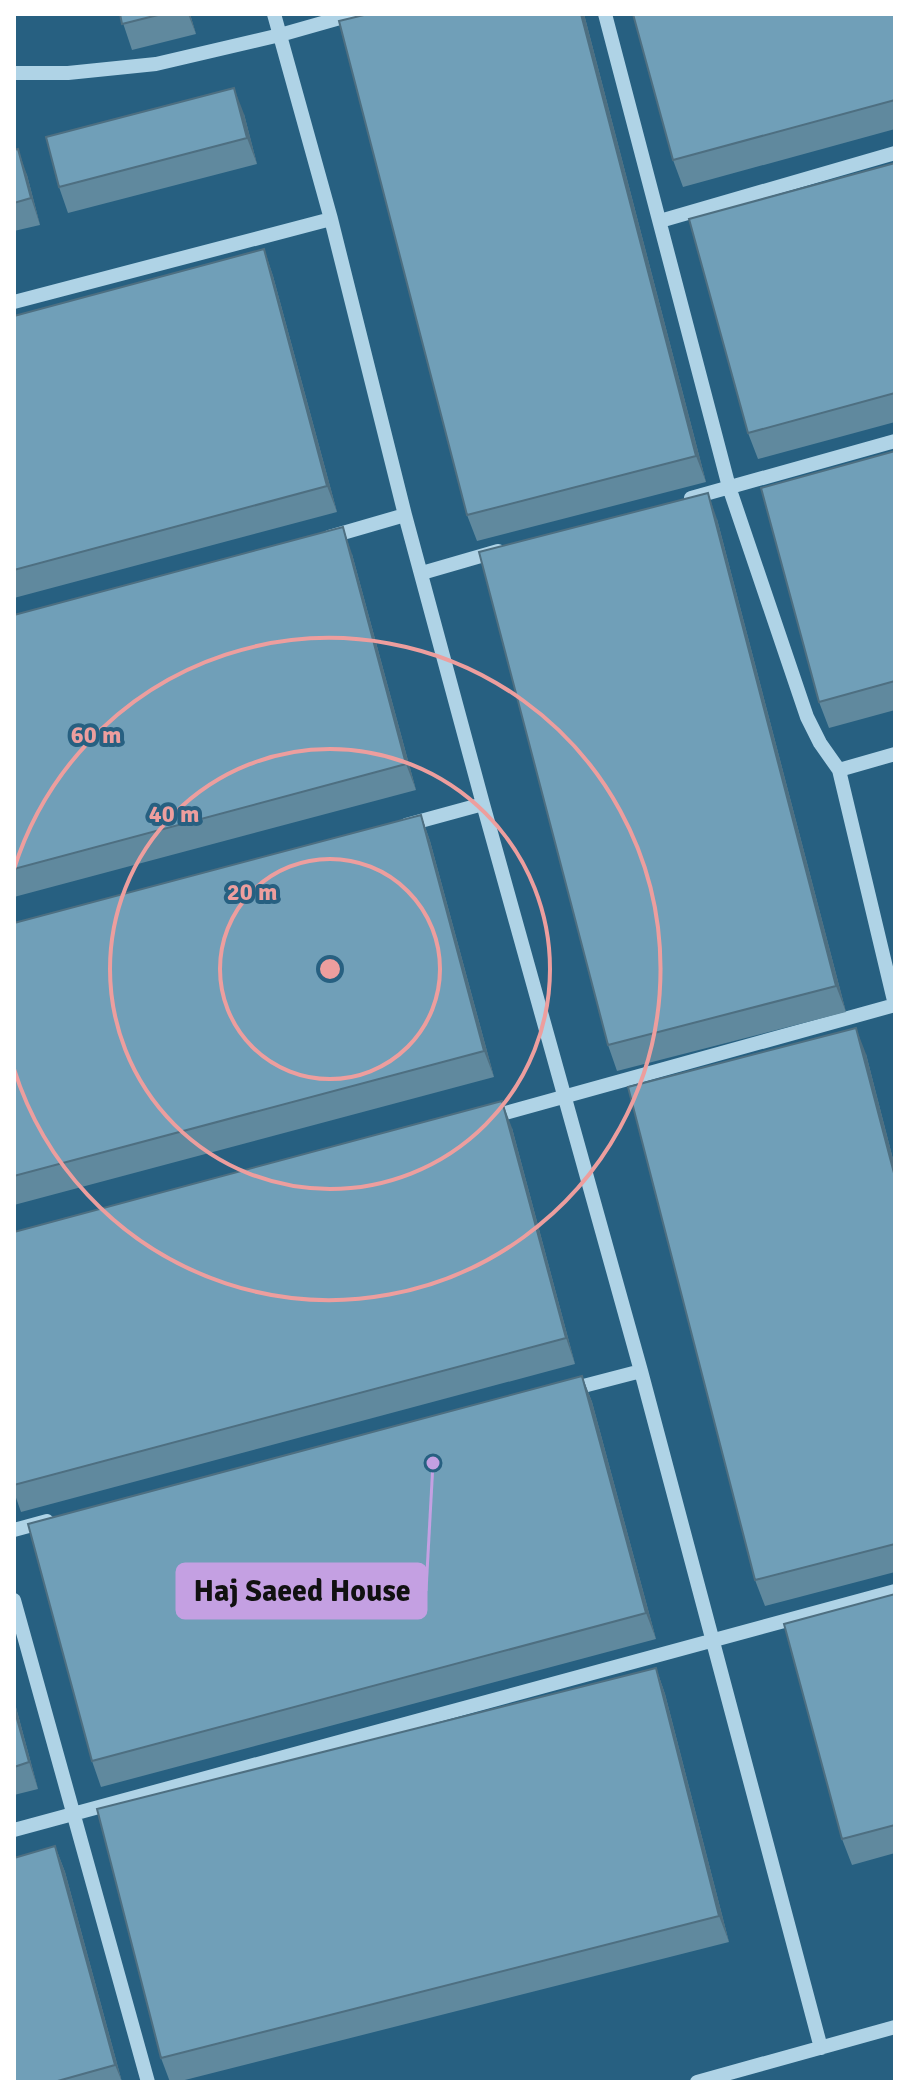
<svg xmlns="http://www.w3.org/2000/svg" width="909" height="2096" viewBox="0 0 909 2096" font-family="Signika,sans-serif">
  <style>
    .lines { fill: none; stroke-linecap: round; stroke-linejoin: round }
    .minor { stroke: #afd3e6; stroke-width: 14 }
    .wall { fill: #60899e }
    .shaded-wall { fill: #4e6f81 }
    .building { fill: #709fb8; stroke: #4e6f81; stroke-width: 2 }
    .ring { fill: none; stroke: #ed9e9e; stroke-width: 4 }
    .centre { fill: #ed9e9e; stroke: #276081; stroke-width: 4 }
    .ring-label { font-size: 24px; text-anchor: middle; font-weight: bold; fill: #ed9e9e; stroke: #276081; stroke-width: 8; stroke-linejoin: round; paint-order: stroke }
    .leader { fill: none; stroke: #c4a0e2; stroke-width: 3 }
    .callout-dot { fill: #c4a0e2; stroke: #276081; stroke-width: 3 }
    .callout { fill: #c4a0e2; stroke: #c4a0e2; stroke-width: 3 }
    .callout-label { font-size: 30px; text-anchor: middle; font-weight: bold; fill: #111 }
  </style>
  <rect width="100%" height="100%" fill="#276081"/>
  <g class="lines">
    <path class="minor" d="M274,14L331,219L405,515L483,804L641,1371L821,2048
      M605,14L729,487L807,717L820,743L839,770L895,1005
      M14,73H68L156,64L280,35L354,14
      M660,221L895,153
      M14,302L331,219
      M691,498L895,441
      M329,537L405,515
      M422,573L498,551
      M839,770L895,754
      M406,825L483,804
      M491,1117L895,1005
      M568,1390L641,1371
      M14,1530L47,1521
      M14,1600L148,2082
      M14,1830L895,1591
      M697,2082L895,2027"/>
  </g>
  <path class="wall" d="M120,14H190L196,34L132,50Z
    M368,14H584L706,482L477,541L467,515Z
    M895,14V129L683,187L673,160Z
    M244,114L257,164L68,213L59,187Z
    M14,150L27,175L40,225L14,231Z
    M895,163V422L758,459L748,433Z
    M264,249L273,276L337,512L14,598V316Z
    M895,451V710L829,728L819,702Z
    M717,519L846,1012L617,1071L608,1045Z
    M352,554L416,790L14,897V615Z
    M421,815L430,841L494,1077L14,1205V923Z
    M866,1054L895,1167V1572L765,1606L755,1580Z
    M512,1128L575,1364L21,1512L14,1492V1232Z
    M582,1376L592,1402L656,1639L101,1787L92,1761Z
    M895,1594V1853L852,1865L842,1839Z
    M656,1668L665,1694L729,1942L177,2082H170L161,2058Z
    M14,1700L38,1789L14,1795Z
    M55,1846L65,1872L122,2082H14Z"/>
  <path class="shaded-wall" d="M188,14H190L196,34Z
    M581,14H584L706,482L696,456Z
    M234,88L244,114L257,164L247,138Z
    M18,149L27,175L40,225L31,198Z
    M264,249L273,276L337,512L327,486Z
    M708,493L717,519L846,1012L836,986Z
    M343,527L352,554L416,790L406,764Z
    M421,815L430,841L494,1077L484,1051Z
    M856,1028L866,1054L895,1167V1177Z
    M502,1101L512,1128L575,1364L566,1338Z
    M582,1376L592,1402L656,1639L646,1613Z
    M656,1668L665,1694L729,1942L719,1916Z
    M14,1700L38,1789L29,1762L14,1708Z
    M55,1846L65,1872L122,2082L115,2065Z"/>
  <path class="building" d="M120,14H162L122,24Z
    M368,14H581L696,456L467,515L339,21Z
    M633,14H895V100L673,160Z
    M234,88L247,138L59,187L46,137Z
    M18,149L31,198L14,203V150Z
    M895,163V393L748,433L689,219Z
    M264,249L327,486L14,570V316Z
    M895,451V681L819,702L761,488Z
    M708,493L836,986L608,1045L479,552Z
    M343,527L406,764L14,869V615Z
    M421,815L484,1051L14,1176V923Z
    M856,1028L895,1177V1544L755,1580L628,1087Z
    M502,1101L566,1338L14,1485V1232Z
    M582,1376L646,1613L92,1761L28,1524Z
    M895,1594V1825L842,1839L784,1624Z
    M656,1668L719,1916L161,2058L97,1809Z
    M14,1708L29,1762L14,1767Z
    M55,1846L115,2065L54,2082H14V1858Z"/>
  <g class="ring">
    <circle cx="330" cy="969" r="110"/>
    <circle cx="330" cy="969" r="220"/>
    <path d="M14 869A331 331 0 1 1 14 1069"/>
  </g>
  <circle cx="330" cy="969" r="12" class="centre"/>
  <g class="ring-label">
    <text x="96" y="743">60 m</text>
    <text x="174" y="822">40 m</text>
    <text x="252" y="900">20 m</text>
  </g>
  <path class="leader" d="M433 1463L426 1591"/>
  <circle class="callout-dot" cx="433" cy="1463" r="8"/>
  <rect class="callout" x="177" y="1564" width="249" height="54" rx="8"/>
  <g class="callout-label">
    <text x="302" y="1601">Haj Saeed House</text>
  </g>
  <rect width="909" height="2096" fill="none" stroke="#ffffff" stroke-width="32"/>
</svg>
